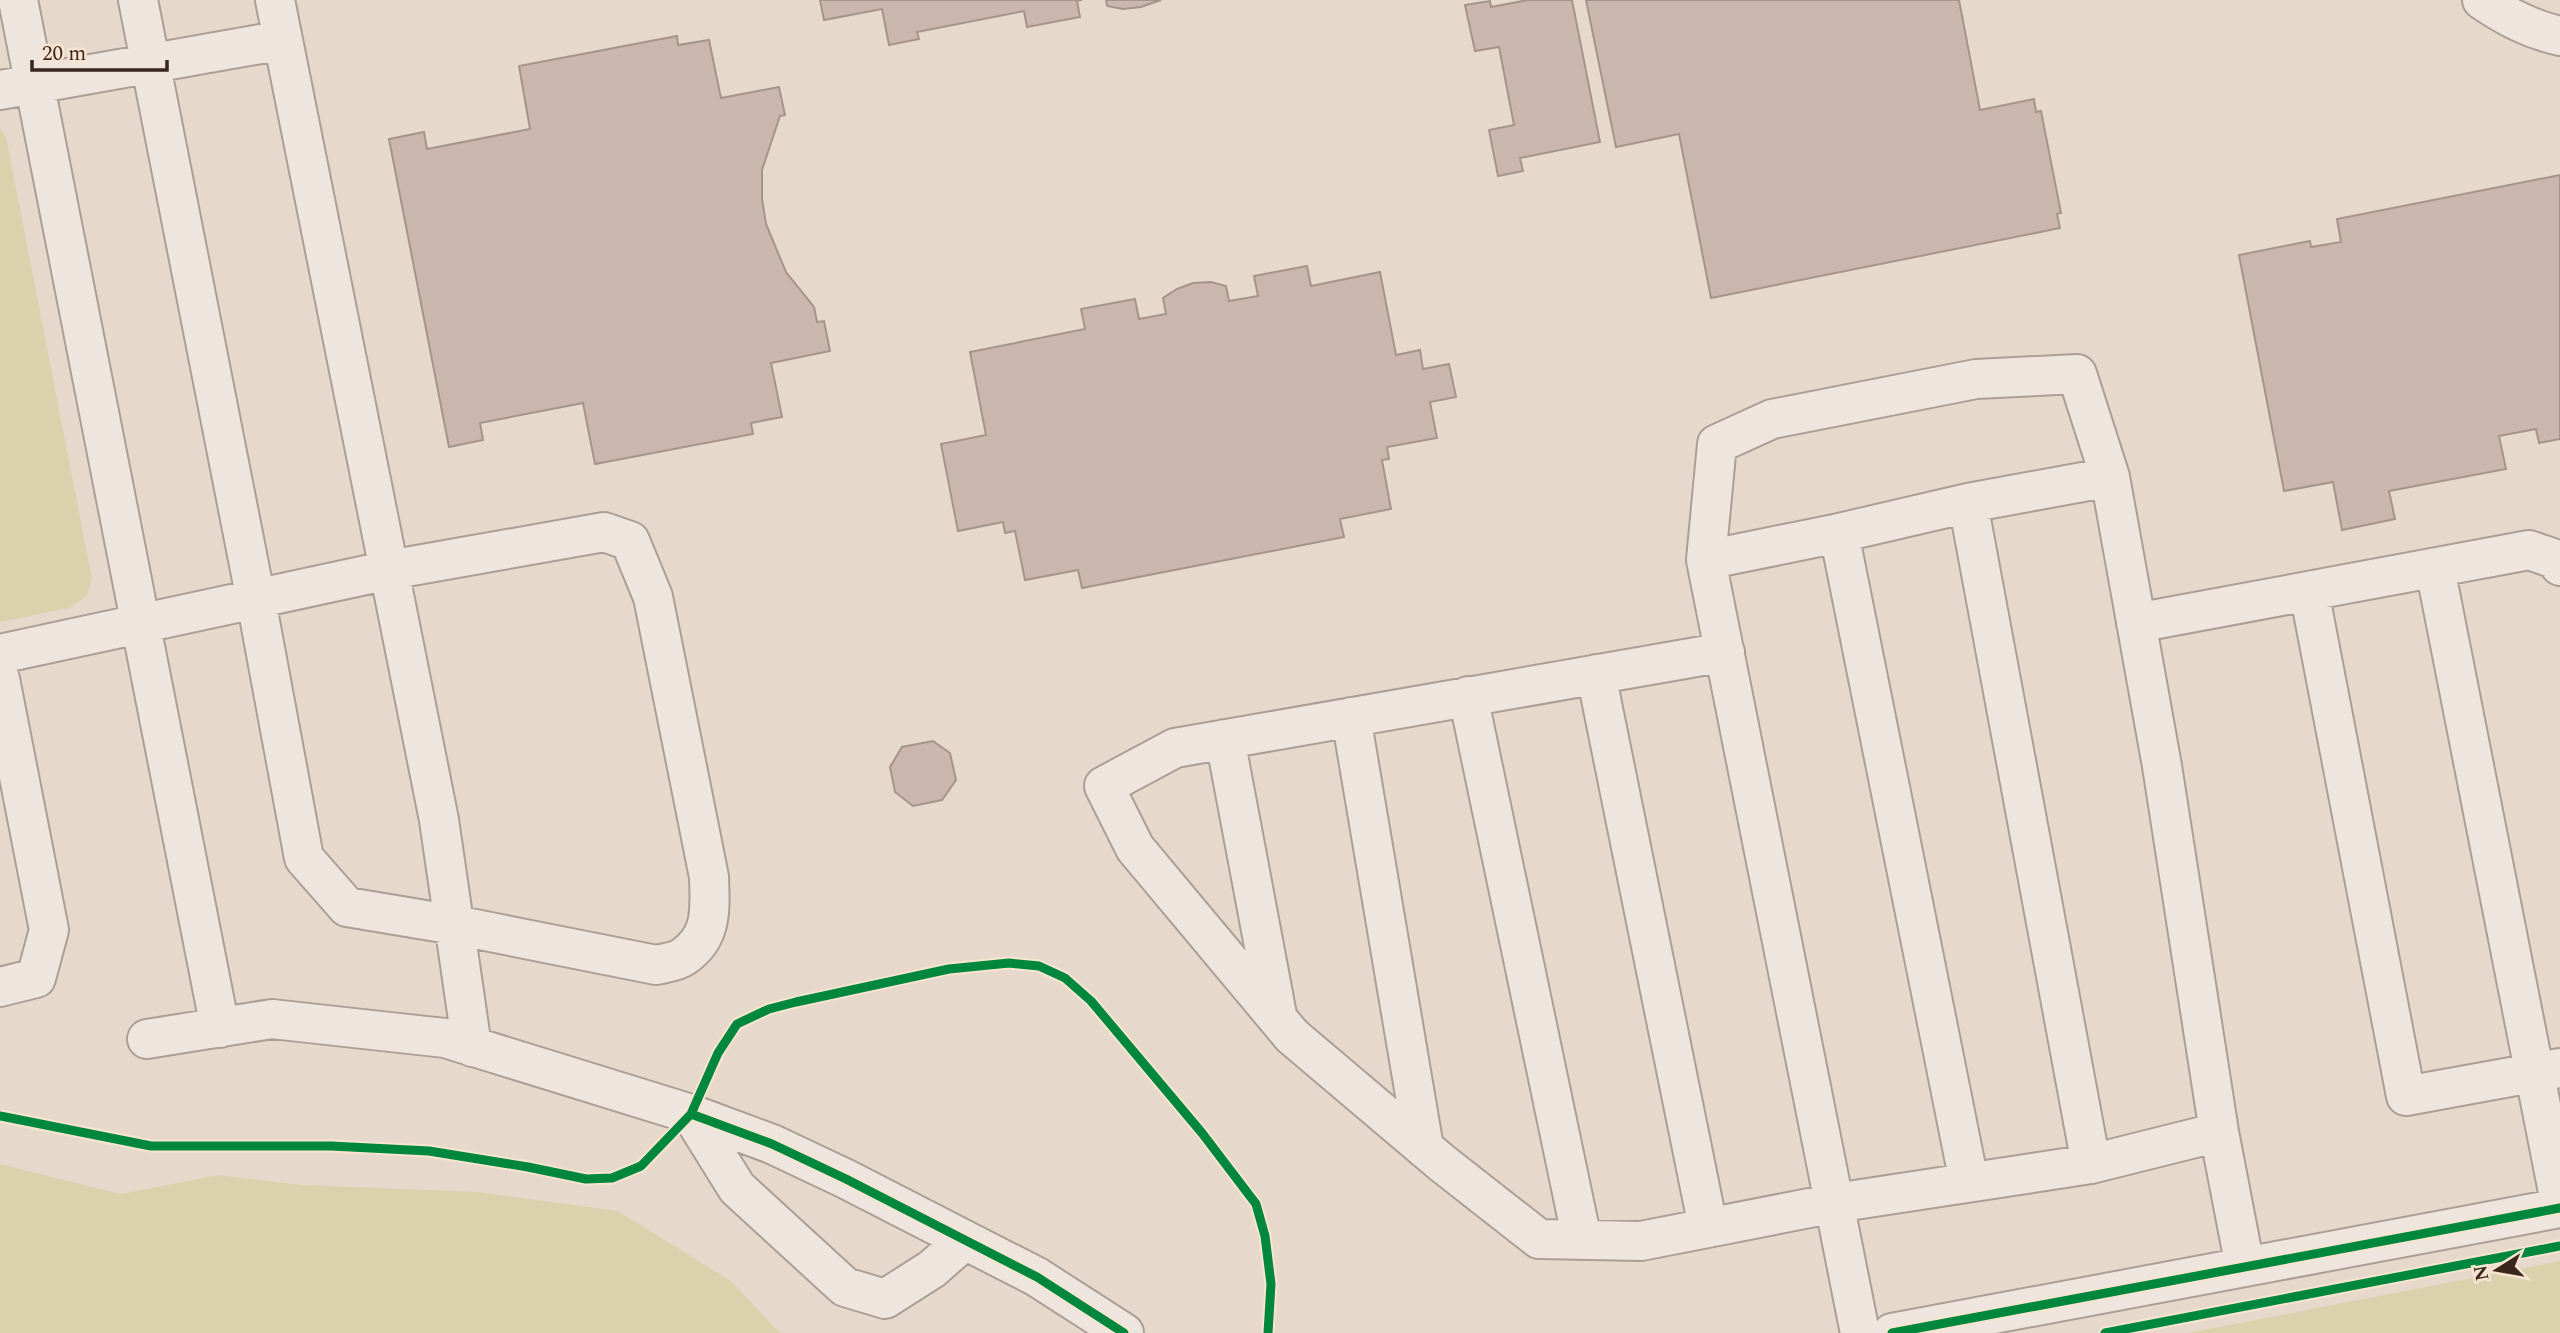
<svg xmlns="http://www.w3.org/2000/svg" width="2560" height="1333" viewBox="0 0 2560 1333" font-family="Spectral,serif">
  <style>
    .green { fill: #dad2ad }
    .building { fill: #cab6ad; stroke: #a6948b; stroke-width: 2 }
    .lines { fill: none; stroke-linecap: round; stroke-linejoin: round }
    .minor-casing { stroke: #ab9f95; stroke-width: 42 }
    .minor { stroke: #eee6de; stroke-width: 38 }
    .cycleway-casing { stroke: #f8e5d1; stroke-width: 13 }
    .cycleway { stroke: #00873e; stroke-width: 9 }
  </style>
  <rect width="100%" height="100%" fill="#e6d9cc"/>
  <path class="green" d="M0,128L6,137L92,579L87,596L69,608L0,622Z
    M0,1164L121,1194L218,1175L301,1185L479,1192L618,1211L731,1281L780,1333H0Z
    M2560,1261V1333H2188Z"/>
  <path class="building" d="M820,0H1082L1077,1L1080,17L1027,27L1024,11L917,32L919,39L889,45L882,9L824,20Z
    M1106,0H1161L1141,7L1123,9L1107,6Z
    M1528,0H1572L1600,142L1520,158L1523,171L1498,176L1489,130L1514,125L1499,47L1475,51L1465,5L1490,1L1491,7Z
    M1586,0H1959L1980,110L2034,99L2036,112L2041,111L2061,213L2057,214L2060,228L1711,298L1679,134L1616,147Z
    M677,36L678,45L709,40L721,98L779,87L785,115L780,116L762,170V199L766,224L786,272L814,307L817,322L824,321L830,351L771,363L782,417L751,423L753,434L595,464L583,403L480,423L483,440L449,447L389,139L424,132L427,149L530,129L519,66Z
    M2560,175V439L2539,443L2536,429L2499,436L2506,469L2389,491L2395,519L2342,530L2333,482L2284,491L2239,255L2310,241L2311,247L2341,242L2337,219Z
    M1307,266L1311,286L1380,272L1396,355L1420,350L1423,369L1449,364L1456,397L1430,402L1437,438L1387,447L1389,459L1382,460L1391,509L1340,519L1344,537L1082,588L1078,570L1025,580L1015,531L1005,533L1003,522L958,531L941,444L986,435L970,352L1085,329L1081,309L1135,299L1139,319L1166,314L1163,298L1177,289L1193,283L1211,282L1226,286L1229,301L1258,296L1254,276Z
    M933,741L950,753L956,780L942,800L913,806L895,792L890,767L902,747Z"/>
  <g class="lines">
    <defs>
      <path id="minor" d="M18,0L220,1028
        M275,0L439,820L472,1047
        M2482,0C2507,17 2530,29 2560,36
        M0,90L283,40
        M1968,503L2091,1164
        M1839,533L1969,1182
        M1706,560L1839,533L1968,503L2110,477
        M2435,568L2560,1202
        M2309,591L2406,1096L2560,1068
        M2136,623L2529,550L2555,559L2560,566
        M1725,652L1175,748L1104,786L1135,848L1292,1036L1442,1163L1539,1239L1641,1241L1835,1203L2091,1164L2219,1132
        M0,654L389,570L604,532L630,541L653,597L709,877C710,909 713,937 683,957C676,962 664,963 656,965L455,925L347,907L304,858L256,600L138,0
        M1596,674L1708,1227
        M0,679L49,930L36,978L0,987
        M1468,696L1582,1240
        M1351,717L1424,1148
        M1225,739L1277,1015
        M147,1039L272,1019L445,1038L691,1114L772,1144L846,1179L1037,1277L1124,1333
        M691,1114L737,1188L845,1287L885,1299L932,1269L965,1240
        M1860,1333L1706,560L1717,444L1772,419L1976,379L2077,374L2110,477L2162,766L2219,1132L2245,1267
        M1892,1333L2560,1208"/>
    </defs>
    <use href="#minor" class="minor-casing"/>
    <use href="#minor" class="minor"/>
    <defs>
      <path id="cycleway" d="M691,1114L772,1144L846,1179L1037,1277L1124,1333
        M0,1116L151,1146H331L429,1151L528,1167L586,1179L612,1178L641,1166L691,1114L718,1053L737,1024L769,1009L796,1002L949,969L1009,963L1039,966L1065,978L1091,1001L1202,1133L1256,1204L1265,1236L1271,1284L1268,1333
        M1892,1333L2560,1208
        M2105,1333L2560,1246"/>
    </defs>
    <use href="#cycleway" class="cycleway-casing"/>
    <use href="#cycleway" class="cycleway"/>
  </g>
  <g transform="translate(2497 1270) rotate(259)" stroke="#f8e5d1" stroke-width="5" paint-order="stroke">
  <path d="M0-5L12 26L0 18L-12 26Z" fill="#3a261d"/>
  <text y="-10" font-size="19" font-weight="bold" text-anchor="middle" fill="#3a261d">N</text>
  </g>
  <path d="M32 60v10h135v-10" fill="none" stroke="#3a261d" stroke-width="3.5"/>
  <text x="42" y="60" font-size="21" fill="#3a261d" stroke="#f8e5d1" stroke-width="5" paint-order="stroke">20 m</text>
</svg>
